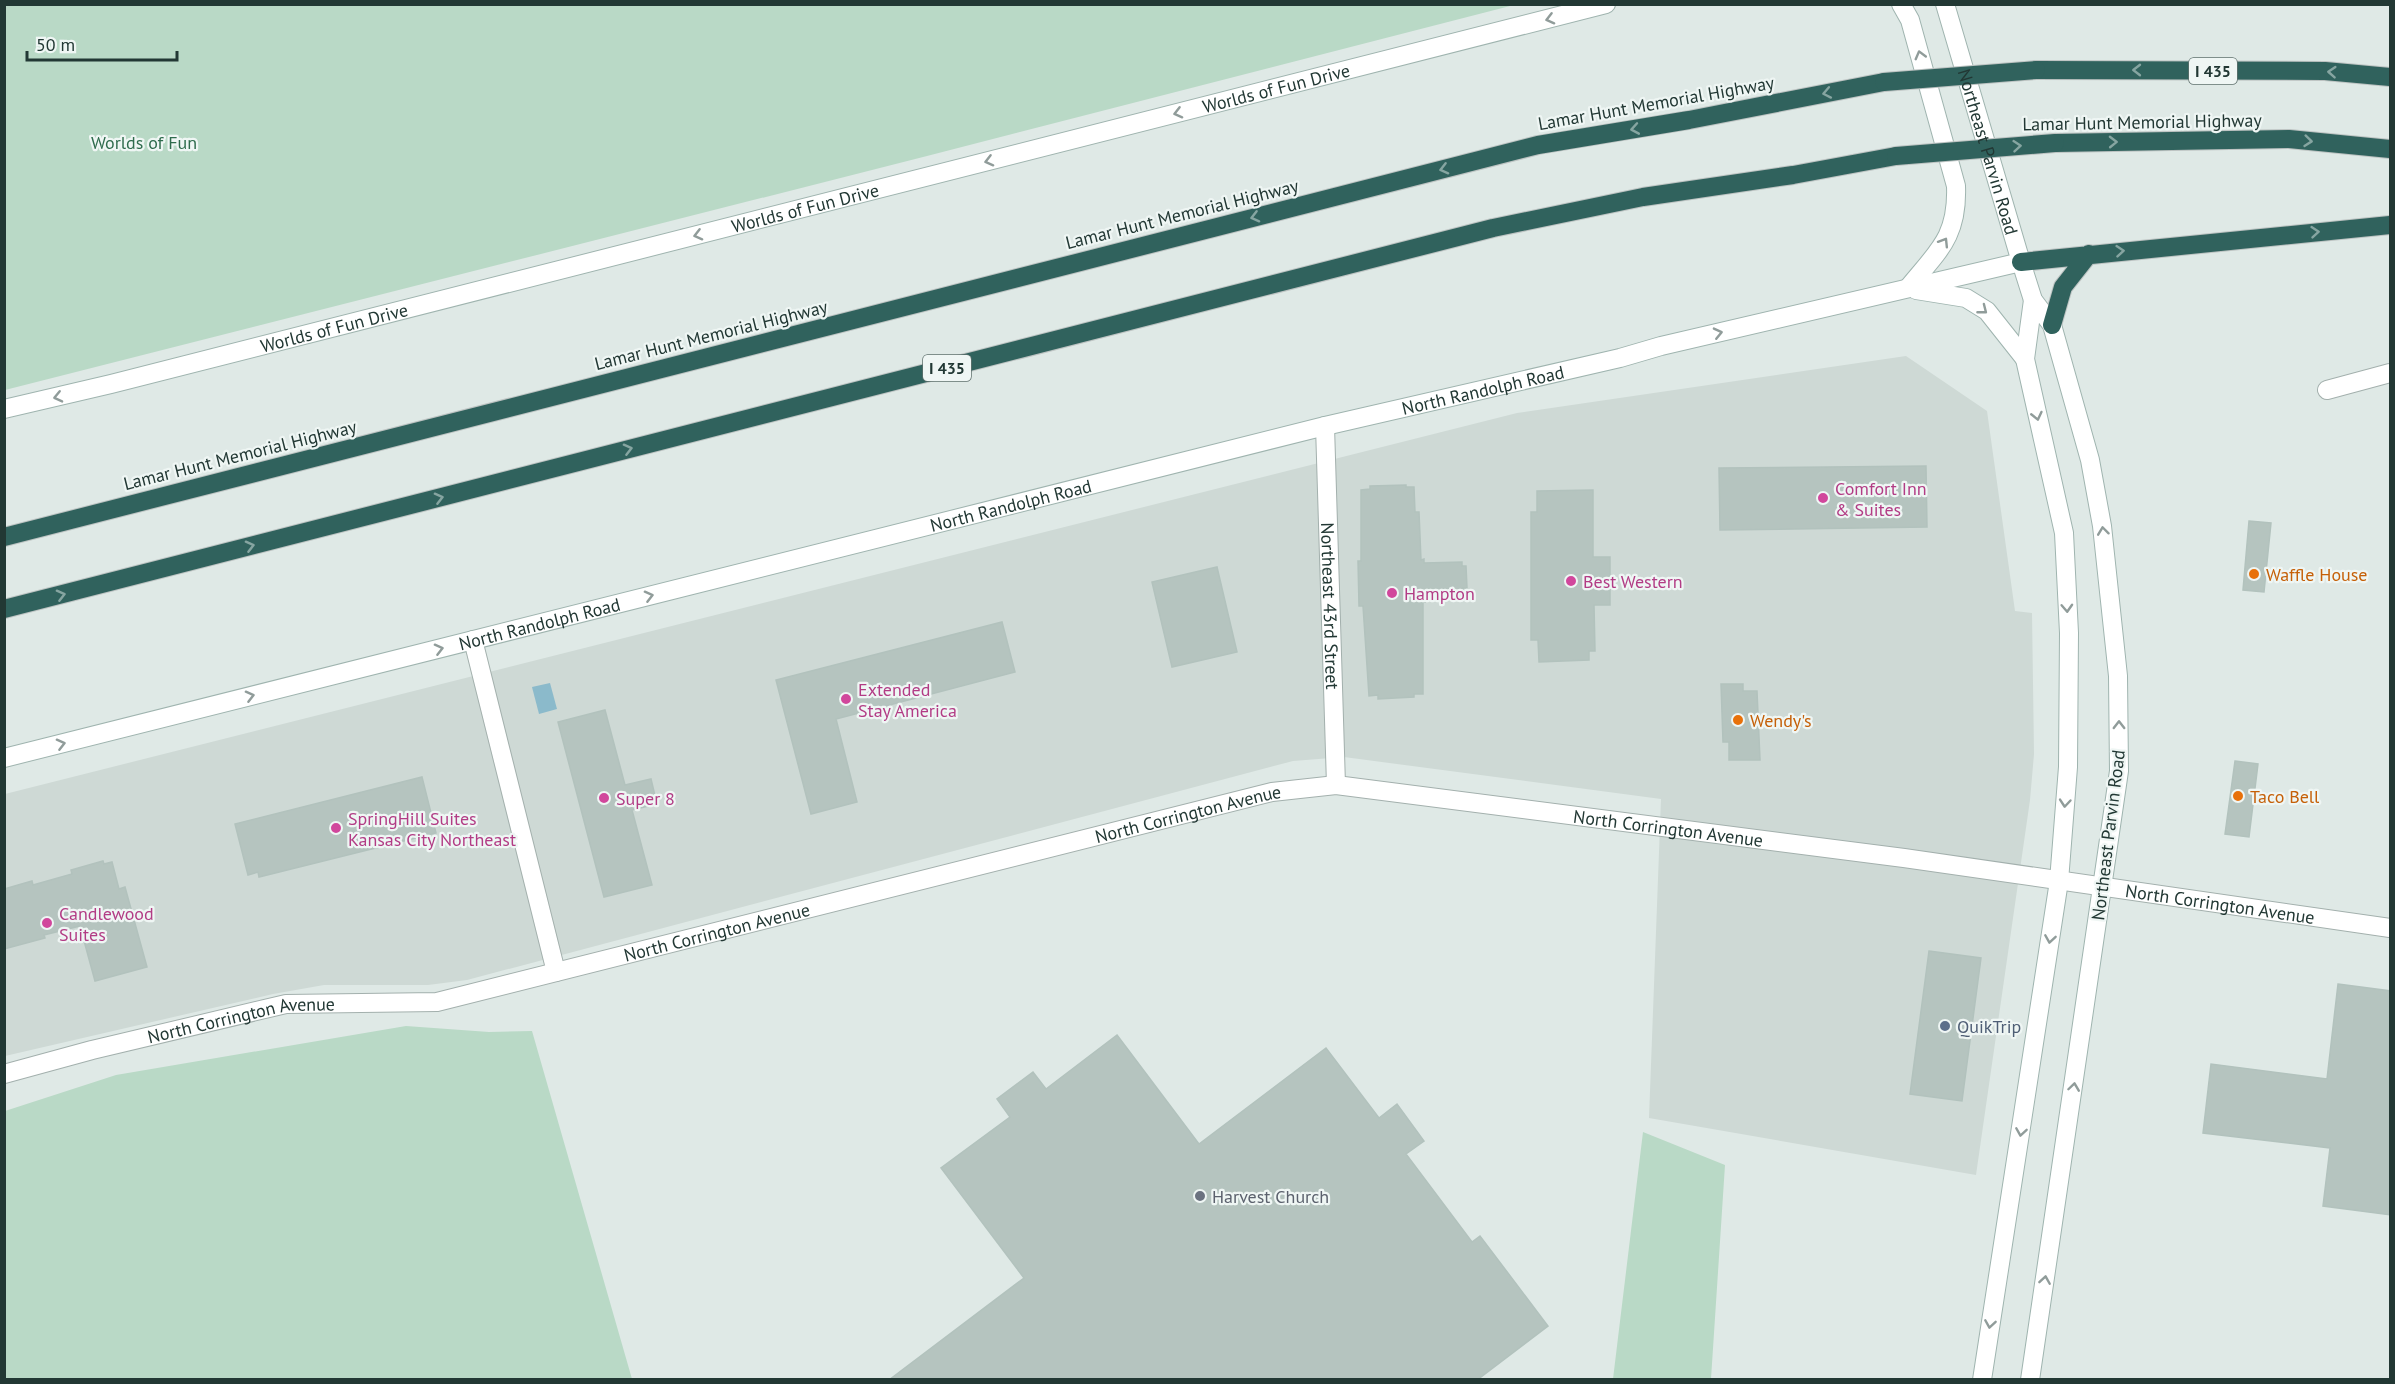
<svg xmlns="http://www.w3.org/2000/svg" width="2395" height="1384" viewBox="0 0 2395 1384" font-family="'PT Sans',sans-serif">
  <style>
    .built { fill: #ced9d5 }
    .green { fill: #b9d9c6 }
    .water { fill: #8bbacb }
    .building { fill: #b5c4bf; stroke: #b2c2bd; stroke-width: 1.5 }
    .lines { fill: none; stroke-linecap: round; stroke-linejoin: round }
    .street-casing { stroke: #a3b0ad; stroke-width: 20 }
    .secondary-casing { stroke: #9fb4af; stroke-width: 20 }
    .highway-casing { stroke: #bdc3c2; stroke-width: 20 }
    .street { stroke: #fff; stroke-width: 18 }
    .secondary { stroke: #fff; stroke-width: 18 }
    .highway { stroke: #30625d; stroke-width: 18 }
    .highway-bridge-casing { stroke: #bdc3c2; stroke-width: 20; stroke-linecap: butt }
    .highway-bridge { stroke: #30625d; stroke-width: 18 }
    .oneway { stroke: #909c9a }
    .oneway2 { stroke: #86a5a1 }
    .hotel-dot { fill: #d1479c; stroke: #eff6f4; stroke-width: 2 }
    .food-dot { fill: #e8710a; stroke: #eff6f4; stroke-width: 2 }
    .service-dot { fill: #5c6f8a; stroke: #eff6f4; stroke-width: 2 }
    .worship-dot { fill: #6b7280; stroke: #eff6f4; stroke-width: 2 }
    .labels { text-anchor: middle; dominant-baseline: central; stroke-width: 4.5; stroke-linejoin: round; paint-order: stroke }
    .shield { fill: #eff6f4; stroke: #60716e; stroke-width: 1.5 }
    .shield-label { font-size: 16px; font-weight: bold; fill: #223834 }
    .street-label { font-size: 18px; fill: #223834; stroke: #eff6f4 }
    .park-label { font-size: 18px; fill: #2f6c4d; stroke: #eff6f4 }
    .hotel-label { font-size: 18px; fill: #b23c85; stroke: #eff6f4; text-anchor: start }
    .food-label { font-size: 18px; fill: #c56008; stroke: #eff6f4; text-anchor: start }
    .service-label { font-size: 18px; fill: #4e5e75; stroke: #eff6f4; text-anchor: start }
    .worship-label { font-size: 18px; fill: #5b616d; stroke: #eff6f4; text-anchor: start }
  </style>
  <rect width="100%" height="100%" fill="#dfe9e6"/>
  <path class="built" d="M1906,356L1987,411L2015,611L2032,613L2034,754L2030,800L1976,1175L1649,1118L1661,799L1344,757L1293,761L467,980L428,985H324L273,994L5,1056V794L1517,413Z"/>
  <path class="green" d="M5,4H1514V5L927,156L5,390Z
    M406,1026L489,1032L532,1031L632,1379H5V1111L116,1075Z
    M1643,1132L1725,1165L1711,1379H1613Z"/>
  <path class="water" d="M550,683L557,709L539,714L532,687Z"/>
  <path class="building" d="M1926,466L1927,527L1720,530L1719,468Z
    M1406,485V487H1414L1415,512H1419L1421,560L1424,559V563L1462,562V566H1466L1467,588H1463L1464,594L1425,596V602H1423V694H1414V697L1378,699V695L1369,696L1363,606H1359L1358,561H1361V490L1370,489V486Z
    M1593,490V557H1610V605H1594L1595,651H1589V660L1539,662L1538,640H1531V512H1537V491Z
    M2249,521L2271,523L2264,592L2243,590Z
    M1217,567L1237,652L1172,667L1152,582Z
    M1002,622L1015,672L836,719L857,802L811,814L776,680Z
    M1721,684H1743V691H1757L1760,760H1729V742H1723Z
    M605,710L625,785L651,779L657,804L632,810L652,885L604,897L558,722Z
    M2235,761L2258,764L2249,837L2225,834Z
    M422,777L436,833L259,877L258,872L248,875L235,824Z
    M103,861L104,864L112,862L119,889L125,887L147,967L95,981L80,926L44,935L45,938L4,949V889L32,881L33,885L72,874L71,870Z
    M1929,951L1981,958L1962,1101L1910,1094Z
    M2338,984L2391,991V1215L2323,1206L2330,1148L2203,1133L2211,1064L2327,1079Z
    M1117,1035L1199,1144L1326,1048L1379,1118L1397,1104L1424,1141L1406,1154L1472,1242L1480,1236L1548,1326L1477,1380H889L1024,1278L941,1168L1010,1117L997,1099L1033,1072L1046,1089Z"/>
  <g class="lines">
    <defs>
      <g id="street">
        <path d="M2327,390L2390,373"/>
        <path id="s1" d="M1325,426L1336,785"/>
        <path d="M473,640L556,972"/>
        <path id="s2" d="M4,1074L92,1050L286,1004L437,1002L1272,792L1336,785L1904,858L2390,928"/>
      </g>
      <g id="secondary">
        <path d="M1901,4L1910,20L1956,186C1958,237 1938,251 1908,288"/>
        <path id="s3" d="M1945,4L2021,262L2033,300L2052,325L2090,460L2102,526L2118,676L2119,771L2030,1380"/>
        <path d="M1916,290L1966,298L1987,311L2025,359"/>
        <path id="s4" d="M4,409L111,384L1606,4"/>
        <path id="s5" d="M4,758L1325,426L1620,358L1661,346L2021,262"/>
        <path d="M1982,1380L2059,881L2068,767L2069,633L2064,533L2025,359L2033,300"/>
      </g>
      <path id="highway" d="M2036,70L2325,71L2390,77
        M2055,143L2289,139L2390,149
        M2021,262L2390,225
        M2052,325L2063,287L2089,254
        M4,537L1538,145L1689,120L1884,82
        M4,609L1493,228L1643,197L1793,175L1896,156"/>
    </defs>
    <use href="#street" class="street-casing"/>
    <use href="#secondary" class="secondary-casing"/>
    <use href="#highway" class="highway-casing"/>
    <use href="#street" class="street"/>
    <use href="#secondary" class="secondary"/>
    <use href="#highway" class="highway"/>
    <defs>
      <path id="highway-bridge" d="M1884,82L2036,70
        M1896,156L2055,143"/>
    </defs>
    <use href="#highway-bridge" class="highway-bridge-casing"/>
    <use href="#highway-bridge" class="highway-bridge"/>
  </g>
  <defs><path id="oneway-chevron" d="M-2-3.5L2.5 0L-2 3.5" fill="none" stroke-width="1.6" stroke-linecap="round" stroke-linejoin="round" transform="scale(1.5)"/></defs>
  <g class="oneway">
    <use href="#oneway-chevron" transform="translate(1550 19) rotate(166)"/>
    <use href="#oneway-chevron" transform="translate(1920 55) rotate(-105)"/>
    <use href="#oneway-chevron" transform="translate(1178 113) rotate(166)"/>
    <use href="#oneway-chevron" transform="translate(989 161) rotate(166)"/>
    <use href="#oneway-chevron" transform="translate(698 235) rotate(166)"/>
    <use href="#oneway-chevron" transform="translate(1944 242) rotate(-58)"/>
    <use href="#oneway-chevron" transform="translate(1983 310) rotate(38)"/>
    <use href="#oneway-chevron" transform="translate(1718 333) rotate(-13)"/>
    <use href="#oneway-chevron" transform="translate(58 397) rotate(167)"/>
    <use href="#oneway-chevron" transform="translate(2037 416) rotate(77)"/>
    <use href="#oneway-chevron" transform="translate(2103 531) rotate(-97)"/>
    <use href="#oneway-chevron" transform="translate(649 596) rotate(-14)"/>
    <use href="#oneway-chevron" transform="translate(2067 608) rotate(87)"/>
    <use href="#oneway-chevron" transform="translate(439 649) rotate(-14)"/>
    <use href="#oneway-chevron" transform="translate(250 696) rotate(-14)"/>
    <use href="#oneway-chevron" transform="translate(2119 725) rotate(-90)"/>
    <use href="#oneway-chevron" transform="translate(61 744) rotate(-14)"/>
    <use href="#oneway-chevron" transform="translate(2065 803) rotate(95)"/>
    <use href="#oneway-chevron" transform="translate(2050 939) rotate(99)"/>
    <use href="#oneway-chevron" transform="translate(2074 1087) rotate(-82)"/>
    <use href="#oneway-chevron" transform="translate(2021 1132) rotate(99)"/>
    <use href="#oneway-chevron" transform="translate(2045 1280) rotate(-81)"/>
    <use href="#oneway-chevron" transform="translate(1990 1324) rotate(99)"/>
  </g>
  <g class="oneway2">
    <use href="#oneway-chevron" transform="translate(2137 70) rotate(-180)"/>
    <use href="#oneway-chevron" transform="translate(2332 72) rotate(-176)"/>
    <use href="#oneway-chevron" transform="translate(1827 93) rotate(169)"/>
    <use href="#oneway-chevron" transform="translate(1635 129) rotate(170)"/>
    <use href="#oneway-chevron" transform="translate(2308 141) rotate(6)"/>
    <use href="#oneway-chevron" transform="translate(2113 142) rotate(-1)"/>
    <use href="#oneway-chevron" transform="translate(2017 146) rotate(-5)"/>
    <use href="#oneway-chevron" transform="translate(1444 169) rotate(166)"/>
    <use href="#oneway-chevron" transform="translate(1255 217) rotate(166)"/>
    <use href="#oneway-chevron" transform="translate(2315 232) rotate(-5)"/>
    <use href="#oneway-chevron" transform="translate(2120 251) rotate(-5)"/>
    <use href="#oneway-chevron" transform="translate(628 449) rotate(-14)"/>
    <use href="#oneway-chevron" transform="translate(439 498) rotate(-14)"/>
    <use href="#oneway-chevron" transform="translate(250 546) rotate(-14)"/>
    <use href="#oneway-chevron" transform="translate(61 595) rotate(-14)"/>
  </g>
  <g class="hotel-dot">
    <circle cx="1823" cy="498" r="6"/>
    <circle cx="1571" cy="581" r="6"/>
    <circle cx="1392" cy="593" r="6"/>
    <circle cx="846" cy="699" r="6"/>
    <circle cx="604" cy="798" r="6"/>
    <circle cx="336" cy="828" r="6"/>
    <circle cx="47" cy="923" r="6"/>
  </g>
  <g class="food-dot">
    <circle cx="2254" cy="574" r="6"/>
    <circle cx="1738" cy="720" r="6"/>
    <circle cx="2238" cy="796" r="6"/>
  </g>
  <circle class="service-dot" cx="1945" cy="1026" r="6"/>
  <circle class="worship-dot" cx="1200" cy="1196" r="6"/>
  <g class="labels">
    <g class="shield">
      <rect x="2189" y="58" width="48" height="26" rx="4.5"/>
      <rect x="923" y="355" width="48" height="26" rx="4.5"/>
    </g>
    <g class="shield-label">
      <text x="2213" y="71">I 435</text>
      <text x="947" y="368">I 435</text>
    </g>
    <g class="street-label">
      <text stroke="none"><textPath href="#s4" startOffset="1312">Worlds of Fun Drive</textPath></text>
      <text transform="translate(1656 103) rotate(-10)">Lamar Hunt Memorial Highway</text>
      <text transform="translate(2142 122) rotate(-1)">Lamar Hunt Memorial Highway</text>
      <text stroke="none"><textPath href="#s3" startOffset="154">Northeast Parvin Road</textPath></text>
      <text stroke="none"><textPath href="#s4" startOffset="826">Worlds of Fun Drive</textPath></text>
      <text transform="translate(1182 214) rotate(-14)">Lamar Hunt Memorial Highway</text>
      <text stroke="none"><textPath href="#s4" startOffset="340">Worlds of Fun Drive</textPath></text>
      <text transform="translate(711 335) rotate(-14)">Lamar Hunt Memorial Highway</text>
      <text stroke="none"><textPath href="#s5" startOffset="1524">North Randolph Road</textPath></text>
      <text transform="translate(240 455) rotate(-14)">Lamar Hunt Memorial Highway</text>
      <text stroke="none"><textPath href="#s5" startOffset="1038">North Randolph Road</textPath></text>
      <text stroke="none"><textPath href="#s1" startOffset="180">Northeast 43rd Street</textPath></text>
      <text stroke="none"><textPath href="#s5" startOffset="552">North Randolph Road</textPath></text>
      <text stroke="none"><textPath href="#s2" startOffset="1216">North Corrington Avenue</textPath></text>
      <text stroke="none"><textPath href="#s2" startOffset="1702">North Corrington Avenue</textPath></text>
      <text transform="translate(2108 835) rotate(-83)">Northeast Parvin Road</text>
      <text stroke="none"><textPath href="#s2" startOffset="2259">North Corrington Avenue</textPath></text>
      <text stroke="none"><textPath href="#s2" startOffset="730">North Corrington Avenue</textPath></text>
      <text stroke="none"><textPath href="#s2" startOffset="244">North Corrington Avenue</textPath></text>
    </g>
    <g class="park-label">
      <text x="144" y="142">Worlds of Fun</text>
    </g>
    <g class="hotel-label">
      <text x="1835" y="488">Comfort Inn<tspan x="1835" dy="21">&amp; Suites</tspan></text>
      <text x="1583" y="581">Best Western</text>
      <text x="1404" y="593">Hampton</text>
      <text x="858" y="689">Extended<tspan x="858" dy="21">Stay America</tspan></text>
      <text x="616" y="798">Super 8</text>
      <text x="348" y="818">SpringHill Suites<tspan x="348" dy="21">Kansas City Northeast</tspan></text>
      <text x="59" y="913">Candlewood<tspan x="59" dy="21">Suites</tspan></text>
    </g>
    <g class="food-label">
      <text x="2266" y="574">Waffle House</text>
      <text x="1750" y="720">Wendy's</text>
      <text x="2250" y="796">Taco Bell</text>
    </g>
    <g class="service-label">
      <text x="1957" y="1026">QuikTrip</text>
    </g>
    <g class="worship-label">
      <text x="1212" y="1196">Harvest Church</text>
    </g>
  </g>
  <rect width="2395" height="1384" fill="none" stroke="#223834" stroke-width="12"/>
  <path d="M27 51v9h150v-9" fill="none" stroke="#223834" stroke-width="3"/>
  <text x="36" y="51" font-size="18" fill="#223834" stroke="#eff6f4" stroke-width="4.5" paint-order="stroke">50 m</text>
</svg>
